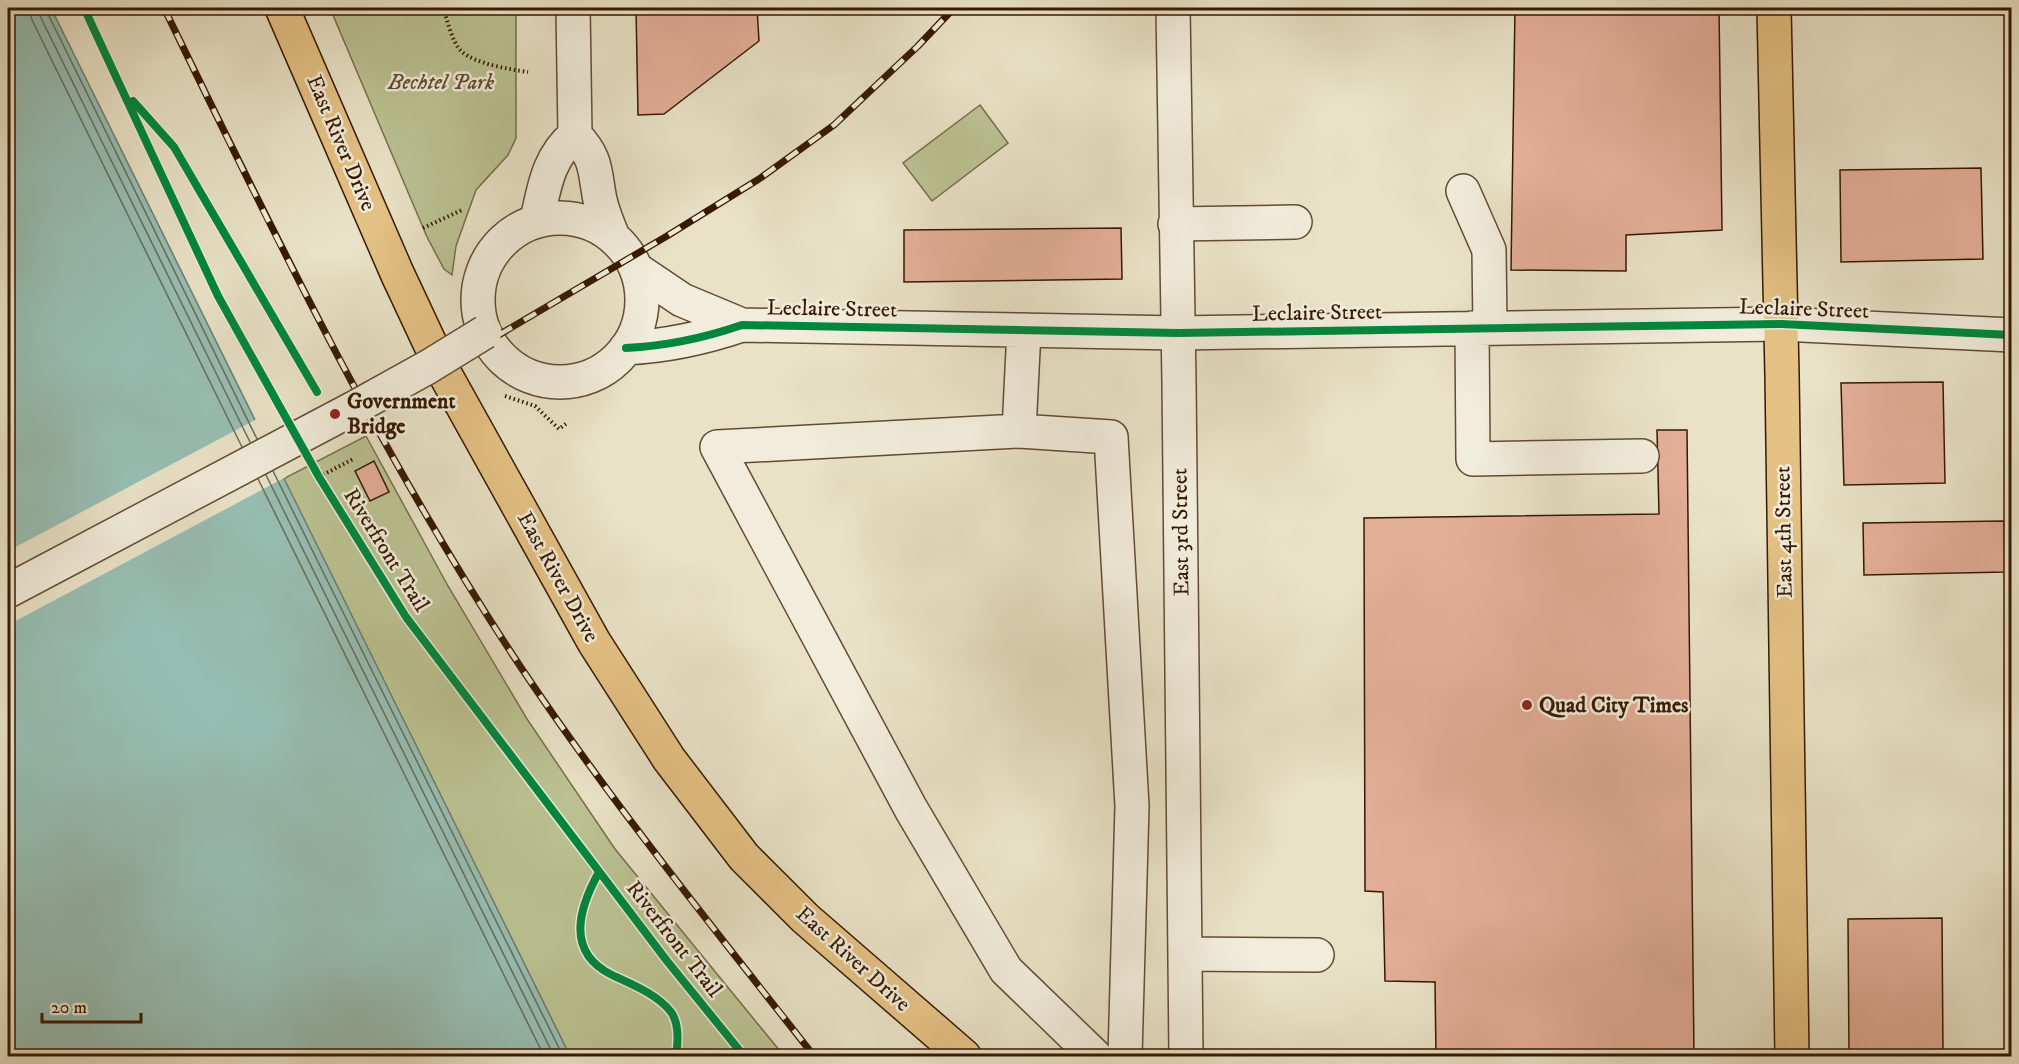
<svg xmlns="http://www.w3.org/2000/svg" width="2019" height="1064" viewBox="0 0 2019 1064" font-family="'IM FELL DW Pica',serif">
  <style>
    .green { fill: #bbc292; stroke: #786e4a; stroke-width: 1.5 }
    .water { fill: #97beb3; stroke: #707c6c; stroke-width: 1.5 }
    .pier { fill: #e9e2c7 }
    .lines { fill: none; stroke-linecap: round; stroke-linejoin: round }
    .shore { stroke: #666c5a; stroke-width: 1.5 }
    .building { fill: #e3ae98; stroke: #361902; stroke-width: 1.5 }
    .minor-casing { stroke: #634b33; stroke-width: 36 }
    .major-casing { stroke: #361902; stroke-width: 36 }
    .path { stroke: #361902; stroke-width: 4; stroke-dasharray: 1.5 3; stroke-linecap: butt }
    .minor { stroke: #f1ecdb; stroke-width: 33 }
    .major { stroke: #e4c184; stroke-width: 33 }
    .rail-casing { stroke: #361902; stroke-width: 7 }
    .rail { stroke: #f1ecdb; stroke-width: 4.5; stroke-dasharray: 14; stroke-linecap: butt }
    .minor-bridge-casing { stroke: #634b33; stroke-width: 36; stroke-linecap: butt }
    .minor-bridge { stroke: #f1ecdb; stroke-width: 33 }
    .cycleway-casing { stroke: #f1ecdb; stroke-width: 11 }
    .cycleway { stroke: #00873e; stroke-width: 8 }
    .poi-dot { fill: #8f2418; stroke: #f1ecdb; stroke-width: 2 }
    .labels { text-anchor: middle; dominant-baseline: central; stroke-width: 5; stroke-linejoin: round; paint-order: stroke }
    .park-label { font-size: 22px; font-style: italic; fill: #5e4c2d; stroke: #f1ecdb }
    .street-label { font-size: 22px; fill: #361902; stroke: #f1ecdb }
    .poi-label { font-size: 22px; font-weight: bold; fill: #361902; stroke: #f1ecdb; text-anchor: start }
  </style>
  <rect width="100%" height="100%" fill="#e9e2c7"/>
  <filter id="stains"><feTurbulence type="fractalNoise" baseFrequency=".00333" numOctaves="4"/><feColorMatrix values="0 0 0 0 .2 0 0 0 0 .09 0 0 0 0 .02 0 0 0 .5 -.17"/></filter>
  <radialGradient id="worn" r=".72"><stop offset=".6" stop-color="#630" stop-opacity="0"/><stop offset="1" stop-color="#630" stop-opacity=".3"/></radialGradient>
  <path class="green" d="M330,8H516V138L508,155L476,190L456,246L452,275L444,269L427,237Z
    M980,105L1008,143L932,201L903,163Z
    M366,436L448,586L527,719L615,849L784,1056H570L283,479Z"/>
  <path class="water" d="M8,8H51L570,1056H8Z"/>
  <path class="pier" d="M257,419L286,477L8,625V551Z"/>
  <g class="lines">
    <path class="shore" d="M29,8L32,20L242,447
      M38,8L40,16L250,442
      M46,8L47,12L257,439
      M273,471L563,1056
      M266,475L554,1056
      M258,479L544,1056"/>
  </g>
  <path class="building" d="M636,8H757L759,41L664,114L638,115Z
    M1515,8H1719L1722,230L1626,235V271L1511,270Z
    M1981,168L1983,259L1841,262L1840,170Z
    M1121,228L1122,279L904,282V230Z
    M1943,382L1945,483L1844,485L1841,383Z
    M1657,430H1687L1694,1056H1436L1435,982L1385,981L1383,892L1365,891L1364,518L1659,514Z
    M374,461L389,492L370,501L355,471Z
    M2004,521L2005,572L1864,575L1863,523Z
    M1942,918L1943,1056H1849L1848,919Z"/>
  <g class="lines">
    <defs>
      <path id="minor" d="M573,8L575,135C598,160 594,170 600,200C603,213 608,225 613,237
        M1173,8L1179,382L1186,1056
        M1463,191L1489,250L1490,328
        M478 300a82 82 0 1 1 164 0a82 82 0 1 1-164 0Z
        M537,220C544,188 548,157 575,135
        M1175,224L1295,222
        M636,269L682,300L742,325
        M1472,328L1473,459L1642,456
        M626,348C667,346 704,338 742,325L1178,333L1781,324L2012,335
        M1019,431L1024,330
        M1185,954L1317,955
        M1095,1056L1006,970L911,809L717,447L1019,431L1111,437L1132,806L1125,1056"/>
      <path id="major" d="M282,8L397,273L441,367L594,642L669,759L744,857L805,918L964,1056
        M1774,8L1782,375L1792,1056"/>
    </defs>
    <use href="#minor" class="minor-casing"/>
    <use href="#major" class="major-casing"/>
    <path class="path" d="M443,8C447,19 452,42 461,51C475,64 509,69 528,72
      M423,228L462,210
      M505,396L535,406L559,429L567,423
      M319,477L353,459"/>
    <use href="#minor" class="minor"/>
    <use href="#major" class="major"/>
    <defs>
      <path id="rail" d="M164,8C274,234 382,459 522,669C612,803 715,930 814,1056
        M8,602L378,406L667,236L759,179L834,125L918,46L954,8"/>
    </defs>
    <use href="#rail" class="rail-casing"/>
    <use href="#rail" class="rail"/>
    <defs>
      <path id="minor-bridge" d="M8,591L354,408L428,367L485,332"/>
    </defs>
    <use href="#minor-bridge" class="minor-bridge-casing"/>
    <use href="#minor-bridge" class="minor-bridge"/>
    <defs>
      <path id="cycleway" d="M84,8L218,296L319,477L406,617L667,961L744,1056
        M133,101L174,147L317,392
        M626,348C667,346 704,338 742,325L1178,333L1781,324L2012,335
        M599,872C579,908 565,952 612,975C631,984 657,994 671,1012C679,1023 678,1043 676,1056"/>
    </defs>
    <use href="#cycleway" class="cycleway-casing"/>
    <use href="#cycleway" class="cycleway"/>
  </g>
  <g class="poi-dot">
    <circle cx="335" cy="414" r="6"/>
    <circle cx="1527" cy="705" r="6"/>
  </g>
  <g class="labels">
    <g class="park-label">
      <text x="441" y="82">Bechtel Park</text>
    </g>
    <g class="street-label">
      <text transform="translate(341 143) rotate(67)">East River Drive</text>
      <text transform="translate(832 309) rotate(1)">Leclaire Street</text>
      <text transform="translate(1804 309) rotate(2)">Leclaire Street</text>
      <text transform="translate(1317 313) rotate(-1)">Leclaire Street</text>
      <text transform="translate(1181 532) rotate(-91)">East 3rd Street</text>
      <text transform="translate(1784 532) rotate(-91)">East 4th Street</text>
      <text transform="translate(386 550) rotate(58)">Riverfront Trail</text>
      <text transform="translate(558 577) rotate(61)">East River Drive</text>
      <text transform="translate(674 939) rotate(52)">Riverfront Trail</text>
      <text transform="translate(853 959) rotate(42)">East River Drive</text>
    </g>
    <g class="poi-label">
      <text x="347" y="401">Government<tspan x="347" dy="25">Bridge</tspan></text>
      <text x="1539" y="705">Quad City Times</text>
    </g>
  </g>
  <rect width="2019" height="1064" fill="none" stroke="#e9e2c7" stroke-width="30"/>
  <rect x="9" y="9" width="2001" height="1046" fill="none" stroke="#361902" stroke-width="3"/>
  <rect x="15" y="15" width="1989" height="1034" fill="none" stroke="#361902" stroke-width="1.5"/>
  <path d="M42 1013v9h99v-9" fill="none" stroke="#361902" stroke-width="3"/>
  <text x="51" y="1013" font-size="18" fill="#361902" stroke="#f1ecdb" stroke-width="4.5" paint-order="stroke">20 m</text>
  <rect width="100%" height="100%" filter="url(#stains)"/>
  <rect width="100%" height="100%" fill="url(#worn)"/>
</svg>
